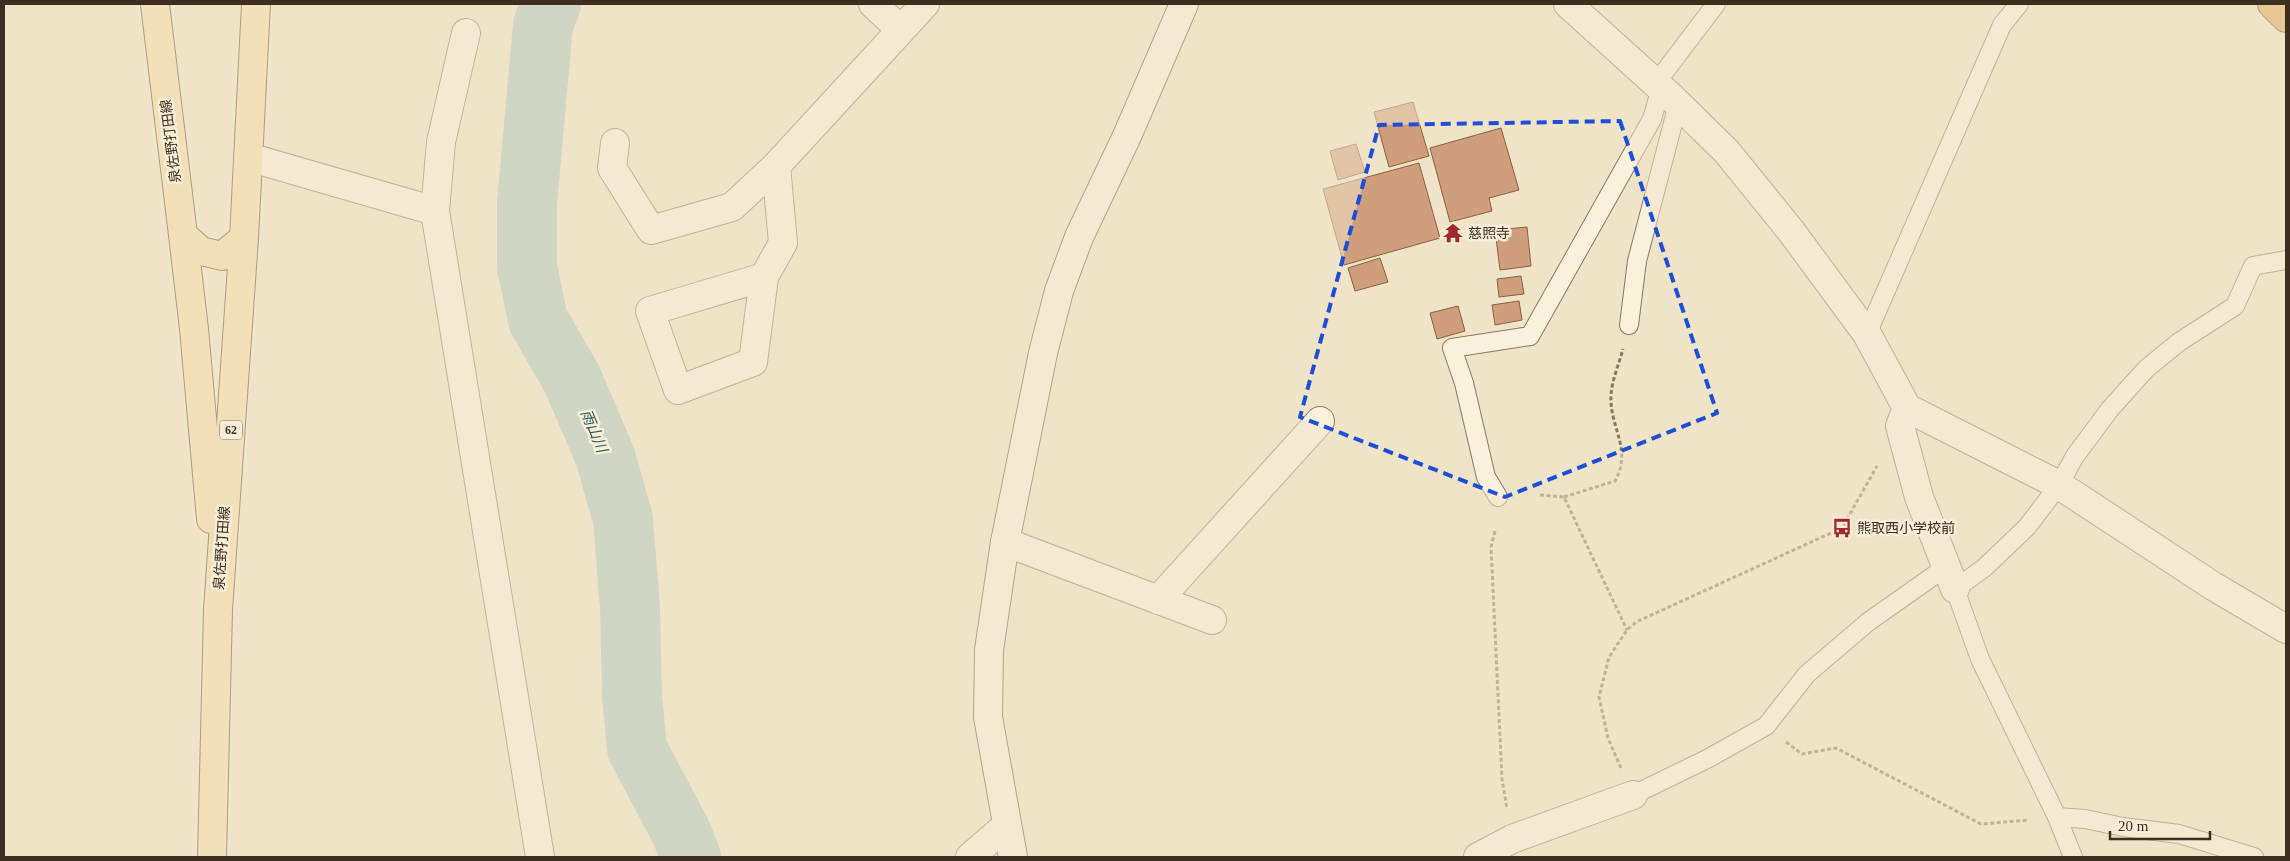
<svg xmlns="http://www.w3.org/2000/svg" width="2290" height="861" viewBox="0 0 2290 861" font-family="'Times New Roman','Noto Sans JP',serif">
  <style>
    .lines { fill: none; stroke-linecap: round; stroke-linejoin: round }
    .river { stroke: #a9c4bc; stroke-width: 60 }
    .building { fill: #cf9f7d; stroke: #8d5f41 }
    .lane-casing { stroke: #8d765c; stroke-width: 20 }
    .street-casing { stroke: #8d765c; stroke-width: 30 }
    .secondary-casing { stroke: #6f573f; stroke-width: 30 }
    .primary-casing { stroke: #5b4430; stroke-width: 30 }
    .highway-casing { stroke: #5b4430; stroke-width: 30 }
    .path { stroke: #8d765c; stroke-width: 3; stroke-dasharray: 4 2.5; stroke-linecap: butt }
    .lane { stroke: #faf1dc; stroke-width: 18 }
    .street { stroke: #faf1dc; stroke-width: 28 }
    .secondary { stroke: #faf1dc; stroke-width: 28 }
    .primary { stroke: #f3d9a0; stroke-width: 28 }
    .highway { stroke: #e0a458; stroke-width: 28 }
    .marked { fill: none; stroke: #1d4ed8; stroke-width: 4; stroke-dasharray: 10 6; stroke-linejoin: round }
    .labels { text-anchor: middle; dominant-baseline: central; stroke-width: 5; stroke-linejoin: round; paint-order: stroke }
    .shield { fill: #f7eed8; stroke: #756857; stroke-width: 1 }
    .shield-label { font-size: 12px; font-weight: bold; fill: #3d2e20 }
    .street-label { font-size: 14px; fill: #3d2e20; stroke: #f7eed8 }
    .poi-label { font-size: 14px; fill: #3d2e20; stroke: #f7eed8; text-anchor: start }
    .water-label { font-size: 15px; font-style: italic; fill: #2f5d5a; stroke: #f7eed8 }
  </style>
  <rect width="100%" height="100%" fill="#f0e4c8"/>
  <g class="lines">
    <path class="river" d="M551,4L543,25L527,203V267L538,320L572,379L605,456L623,519L630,608L632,695L637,749L681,832L691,857"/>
  </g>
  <path class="building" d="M1413,102L1429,156L1389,167L1374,112Z
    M1501,128L1519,190L1489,198L1492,211L1450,222L1430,148Z
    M1356,144L1365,172L1338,180L1330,151Z
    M1419,163L1440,238L1344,265L1323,189Z
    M1527,227L1531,266L1500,270L1495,230Z
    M1380,258L1388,282L1355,291L1348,268Z
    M1521,276L1524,294L1499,297L1497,279Z
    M1519,301L1522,320L1495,325L1492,305Z
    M1458,306L1465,331L1437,339L1430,313Z"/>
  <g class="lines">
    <defs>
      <path id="lane" d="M1656,83L1716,4
        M1629,325L1637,261L1678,104
        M1867,334L2002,25L2019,4
        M1498,497L1486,477L1464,383L1452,348L1530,336L1652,119L1661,88
        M1633,795L1707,759L1766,726L1807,674L1868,622L1946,567
        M2057,817L2085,819L2123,827L2179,834L2254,857
        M2073,857L2057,817L1980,659L1955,589L1984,568L2027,527L2059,485L2075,456L2110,409L2146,369L2179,342L2235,306L2253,266L2286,260"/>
      <path id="street" d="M873,4L901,30
        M1568,4L1672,98L1727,152L1791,231L1867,334L1907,408L2059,485L2213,586L2286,629
        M615,143L612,168L651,230L732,207L776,166
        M248,157L435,211L540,857
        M435,211L441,142L466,33
        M764,277L650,311L678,390L753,362L764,277L783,243L776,166L925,4
        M1907,408L1900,426L1919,497L1955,589
        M1005,542L1212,620
        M1158,600L1320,421
        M970,857L1007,825
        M1478,857L1512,839L1633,795"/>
      <path id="secondary" d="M1013,857L988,717L989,650L1005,542L1043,353L1059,291L1079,237L1127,136L1184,4"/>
      <path id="primary" d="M155,4L183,235L201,251L222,256L244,238
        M183,235L194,329L211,519
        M212,857L218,610L244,238L256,4"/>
      <path id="highway" d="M2272,4L2286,18"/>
    </defs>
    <use href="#lane" class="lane-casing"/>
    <use href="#street" class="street-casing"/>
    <use href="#secondary" class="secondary-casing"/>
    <use href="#primary" class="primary-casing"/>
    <use href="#highway" class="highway-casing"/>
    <path class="path" d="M1540,495L1564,497L1627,630
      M1564,497L1615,481C1633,449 1609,427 1611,395C1612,380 1619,364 1623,349
      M1495,531L1491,547L1502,779L1507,809
      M1786,742L1802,754L1836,748L1981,824L2029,820
      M1621,768L1608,738L1599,697L1609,657L1627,630L1636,622L1842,528L1877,466"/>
    <use href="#lane" class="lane"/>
    <use href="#street" class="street"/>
    <use href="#secondary" class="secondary"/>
    <use href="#primary" class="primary"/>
    <use href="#highway" class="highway"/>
  </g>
  <path d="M0 0H2290V861H0ZM1620,121L1717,413L1505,497L1300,417L1379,125Z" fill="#f0e4c8" fill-opacity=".55" fill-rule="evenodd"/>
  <path class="marked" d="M1620,121L1717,413L1505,497L1300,417L1379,125Z"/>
  <defs>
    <symbol id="temple-bare" viewBox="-9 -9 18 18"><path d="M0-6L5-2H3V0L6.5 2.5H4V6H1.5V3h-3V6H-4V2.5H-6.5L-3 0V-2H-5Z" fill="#9e2a2b" stroke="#f7eed8" stroke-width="2.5" paint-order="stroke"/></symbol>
    <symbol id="bus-bare" viewBox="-9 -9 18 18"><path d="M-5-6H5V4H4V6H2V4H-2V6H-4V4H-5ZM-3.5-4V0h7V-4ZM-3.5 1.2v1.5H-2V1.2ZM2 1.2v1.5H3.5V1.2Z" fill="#9e2a2b" stroke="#f7eed8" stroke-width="2.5" paint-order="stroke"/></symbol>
  </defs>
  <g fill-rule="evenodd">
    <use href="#temple-bare" x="1439" y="219" width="28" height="28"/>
    <use href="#bus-bare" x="1828" y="514" width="28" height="28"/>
  </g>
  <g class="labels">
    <rect class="shield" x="220" y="420.5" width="22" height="19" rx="4"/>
    <g class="shield-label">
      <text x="231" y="430">62</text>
    </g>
    <g class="street-label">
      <text transform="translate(171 141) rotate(-97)">泉佐野打田線</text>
      <text transform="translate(222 548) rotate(-86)">泉佐野打田線</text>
    </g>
    <g class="poi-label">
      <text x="1468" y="233">慈照寺</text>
      <text x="1857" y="528">熊取西小学校前</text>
    </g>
    <g class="water-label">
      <text transform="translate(594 431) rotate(67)">雨山川</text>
    </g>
  </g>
  <rect width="2290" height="861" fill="none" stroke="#3d2e20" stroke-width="10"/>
  <path d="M2110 831v8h100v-8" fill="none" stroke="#3d2e20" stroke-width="2.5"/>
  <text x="2118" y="831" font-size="15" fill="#3d2e20" stroke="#f7eed8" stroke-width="4" paint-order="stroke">20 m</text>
</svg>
